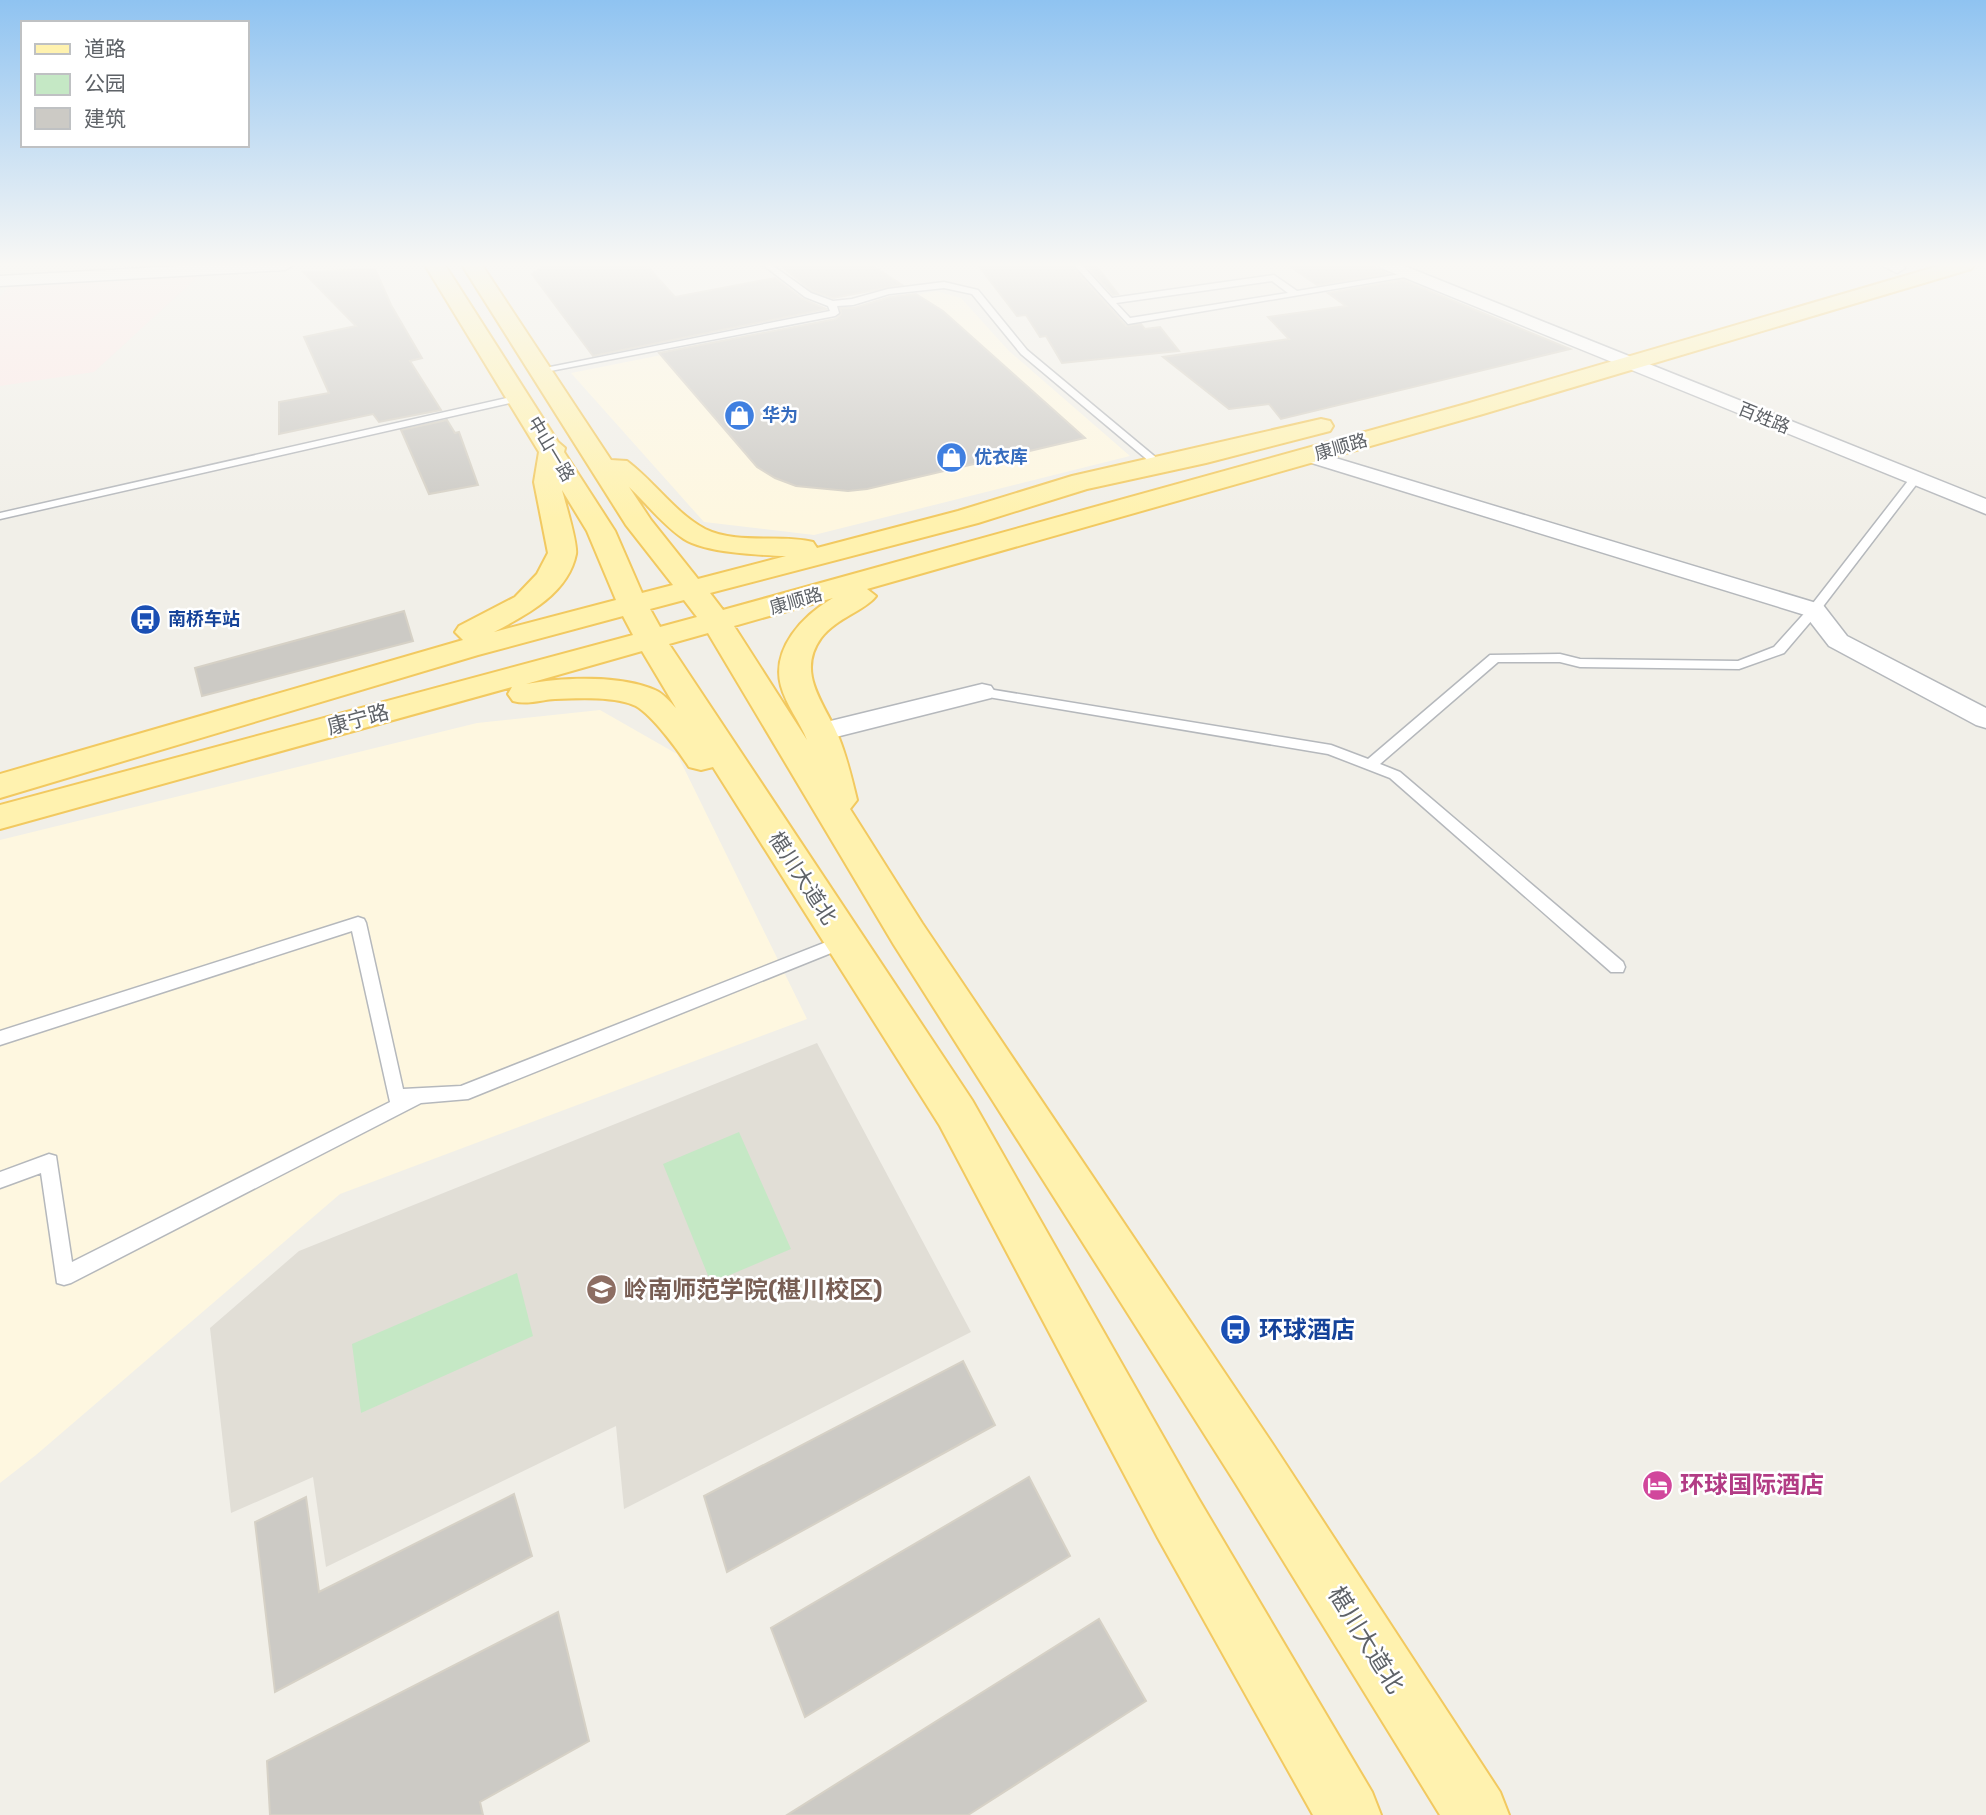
<svg xmlns="http://www.w3.org/2000/svg" width="1986" height="1815" viewBox="0 0 1986 1815" font-family="Rubik,'Noto Sans SC',sans-serif">
  <style>
    .commercial { fill: #fef7e0 }
    .education { fill: #e1ded6 }
    .medical { fill: #fce8e6 }
    .green { fill: #c5e8c5 }
    .building { fill: #cccac5; stroke: #d6d1c6; stroke-width: 2 }
    .lines { fill: none; stroke-linecap: round; stroke-linejoin: round }
    .service-casing { stroke: #b5b8bc; stroke-width: 3 }
    .minor-casing { stroke: #b5b8bc; stroke-width: 3 }
    .primary-casing { stroke: #f2c960; stroke-width: 4 }
    .service { fill: #fff; fill-rule: evenodd }
    .minor { fill: #fff; fill-rule: evenodd }
    .primary { fill: #fff2af; fill-rule: evenodd }
    .labels { text-anchor: middle; dominant-baseline: central; stroke-width: 5; stroke-linejoin: round; paint-order: stroke }
    .far-shop-label { font-size: 18px; font-weight: bold; fill: #366cbe; stroke: #fff; text-anchor: start }
    .far-street-label { font-size: 18px; fill: #5f6368; stroke: #fff }
    .far-transit-label { font-size: 18px; font-weight: bold; fill: #164399; stroke: #fff; text-anchor: start }
    .street-label { font-size: 21px; fill: #5f6368; stroke: #fff }
    .near-education-label { font-size: 24px; font-weight: bold; fill: #785e54; stroke: #fff; text-anchor: start }
    .near-transit-label { font-size: 24px; font-weight: bold; fill: #164399; stroke: #fff; text-anchor: start }
    .near-hotel-label { font-size: 24px; font-weight: bold; fill: #b23c85; stroke: #fff; text-anchor: start }
    .near-street-label { font-size: 24px; fill: #5f6368; stroke: #fff }
  </style>
  <rect width="100%" height="100%" fill="#f1efe8"/>
  <path class="commercial" d="M936,291L961,298L1009,351L1130,456L814,535L704,522L571,373L847,318L846,310Z
    M600,710L677,754L807,1019L340,1194L36,1455L0,1483V840L477,723Z"/>
  <path class="education" d="M817,1043L971,1332L624,1509L616,1426L326,1567L313,1477L231,1513L210,1328L299,1251Z"/>
  <path class="medical" d="M203,272L94,372L0,386V297L9,285Z"/>
  <path class="green" d="M739,1132L791,1249L711,1283L663,1164Z
    M517,1273L533,1336L361,1413L352,1344Z"/>
  <path class="building" d="M545,265H646L675,297L775,278L803,299L826,309L593,356L532,274Z
    M780,265H872L902,285L833,298L812,291Z
    M978,265H1071L1126,326L1141,324L1145,329L1160,327L1179,351L1062,363L1046,336L1040,337L1026,315L1017,316Z
    M1086,265H1096L1118,294L1113,295Z
    M1288,265H1371L1388,274L1317,285Z
    M375,269L391,305L422,358L410,361L441,410L379,422L373,414L279,434V402L329,393L304,337L356,326L303,272Z
    M1403,280L1570,349L1281,419L1269,404L1229,409L1163,357L1289,339L1268,317L1346,306L1328,293Z
    M916,294L943,311L1085,438L867,489L848,491L796,486L775,478L757,467L659,353L836,319L841,314L840,308H854L890,297Z
    M447,420L455,433L459,432L478,485L429,494L401,430Z
    M404,611L413,641L202,696L195,668Z
    M963,1361L995,1425L727,1572L704,1496Z
    M1029,1477L1070,1556L805,1717L771,1628Z
    M514,1494L532,1556L275,1692L255,1522L306,1497L319,1592Z
    M558,1612L589,1741L480,1802L483,1815H270L267,1761Z
    M1099,1619L1146,1701L968,1815H787Z"/>
  <g class="lines">
    <defs>
      <path id="service" d="M763,265H772L811,293L833,301L852,299L888,289L944,282L978,290L1027,350L1165,465L1156,467L1021,354L972,294L944,288L889,294L853,305L837,306L839,313L835,316L540,373L535,370L830,311L828,306L805,297Z
        M1074,265H1082L1112,298L1274,275L1297,291L1413,272L1417,275L1128,324ZM1272,281L1288,293L1130,318L1116,303Z
        M520,395L523,396V400L0,519V513Z
        M1915,476L1920,479L1919,481L1818,613L1784,653L1739,669L1580,667L1560,662H1498L1380,764L1400,772L1623,962L1625,967L1623,972H1611L1390,778L1328,754L982,696L975,692L982,688L1331,745L1368,759L1490,655L1560,654L1580,659L1738,661L1774,647L1810,607L1911,477Z
        M358,917L364,919L366,923L403,1089L461,1086L839,937H851L853,941L851,945L468,1099L421,1103L71,1283L64,1285L57,1283L41,1173L0,1188V1172L49,1154L56,1156L72,1262L390,1102L352,931L0,1045V1031Z"/>
      <path id="minor" d="M197,265H293L285,270L0,286V276Z
        M1379,265H1402L1986,499V514L1381,268Z
        M1881,265H1903L1905,268L1897,273Z
        M1309,450L1823,605L1847,636L1986,708V728L1976,725L1829,646L1805,615L1302,460L1299,456L1302,452Z
        M982,684L991,686L995,692L991,698L820,741L810,738L806,732L810,726Z"/>
      <path id="primary" d="M425,265H445L558,442L565,448L564,452L615,531L642,593L673,585L626,525L462,265H482L611,460L627,461C654,481 675,513 705,529C738,545 779,534 813,542L817,548L958,511L1072,476L1321,419L1330,421L1333,426L1330,431L1206,463L1087,489L978,523L710,593L723,610L1466,404L1942,265H1974L1971,269L1483,414L867,589L876,596C866,610 836,618 821,638C795,674 826,705 839,738C847,758 852,779 857,800L850,809L922,923L1274,1446L1500,1792L1509,1815H1440L1236,1484L894,945L708,633L669,644L972,1100L1198,1498L1372,1792L1381,1815H1313L1158,1538L940,1126L713,767L701,770L689,767C678,750 653,716 636,706C617,696 576,698 555,699C540,700 528,705 513,701L508,694L512,687L0,829V805L633,635L623,616L478,655L0,798V774L463,640L455,632L459,626L515,597L537,574L548,553L534,482L539,452ZM629,487C647,504 663,525 684,539C706,553 760,555 786,556L698,579L651,520ZM562,490L587,531L616,600L494,632C526,615 568,594 576,554C578,544 565,502 562,490ZM833,598C803,615 771,649 781,686C786,705 800,722 807,740L734,626ZM684,600L697,617L660,627L650,609ZM642,651L676,708C670,702 663,693 655,690C620,675 563,677 526,684Z"/>
    </defs>
    <use href="#service" class="service-casing"/>
    <use href="#minor" class="minor-casing"/>
    <use href="#primary" class="primary-casing"/>
    <use href="#service" class="service"/>
    <use href="#minor" class="minor"/>
    <use href="#primary" class="primary"/>
  </g>
  <linearGradient id="sky" x2="0" y2="1"><stop stop-color="#8fc3f1"/><stop offset="0.51" stop-color="#f9f8f5"/><stop offset="1" stop-color="#f9f8f5" stop-opacity="0"/></linearGradient>
  <rect width="1986" height="519" fill="url(#sky)"/>
  <defs>
    <symbol id="shop-disc" viewBox="-11 -11 22 22"><circle r="9.5" fill="#3f7fe0" stroke="#fff"/><path d="M-5-2.5h2.3a2.7 3.5 0 0 1 5.4 0H5L5.5 6h-11ZM-1.5-2.5h3a1.5 2.3 0 0 0-3 0Z" fill="#fff"/></symbol>
    <symbol id="bus-disc" viewBox="-11 -11 22 22"><circle r="9.5" fill="#1a4fb4" stroke="#fff"/><path d="M-5-6H5V4H4V6H2V4H-2V6H-4V4H-5ZM-3.5-4V0h7V-4ZM-3.5 1.2v1.5H-2V1.2ZM2 1.2v1.5H3.5V1.2Z" fill="#fff"/></symbol>
    <symbol id="university-disc" viewBox="-11 -11 22 22"><circle r="9.5" fill="#8d6e63" stroke="#fff"/><path d="M0-5L7-2L0 1L-7-2ZM-4 1L0 2.5L4 1V4Q0 6-4 4Z" fill="#fff"/></symbol>
    <symbol id="hotel-disc" viewBox="-11 -11 22 22"><circle r="9.5" fill="#d1479c" stroke="#fff"/><path d="M-6-4.5h1.5V1H6V5H4.5V3h-9V5H-6ZM-4 0a1.8 1.8 0 1 1 3.6 0ZM.5 0V-2.5h3Q6-2.5 6 0Z" fill="#fff"/></symbol>
  </defs>
  <g fill-rule="evenodd">
    <use href="#shop-disc" x="722" y="398" width="35" height="35"/>
    <use href="#shop-disc" x="934" y="440" width="35" height="35"/>
    <use href="#bus-disc" x="128" y="602" width="35" height="35"/>
    <use href="#university-disc" x="584" y="1272" width="35" height="35"/>
    <use href="#bus-disc" x="1218" y="1312" width="35" height="35"/>
    <use href="#hotel-disc" x="1640" y="1468" width="35" height="35"/>
  </g>
  <g class="labels">
    <g class="far-shop-label">
      <text x="762" y="415">华为</text>
      <text x="974" y="457">优衣库</text>
    </g>
    <g class="far-street-label">
      <text transform="translate(1764 418) rotate(22)">百姓路</text>
      <text transform="translate(1341 447) rotate(-16)">康顺路</text>
      <text transform="translate(551 449) rotate(59)">中山一路</text>
      <text transform="translate(796 601) rotate(-16)">康顺路</text>
    </g>
    <g class="far-transit-label">
      <text x="168" y="619">南桥车站</text>
    </g>
    <g class="street-label">
      <text transform="translate(358 719) rotate(-15)">康宁路</text>
      <text transform="translate(803 878) rotate(57)">椹川大道北</text>
    </g>
    <g class="near-education-label">
      <text x="624" y="1290">岭南师范学院(椹川校区)</text>
    </g>
    <g class="near-transit-label">
      <text x="1259" y="1330">环球酒店</text>
    </g>
    <g class="near-hotel-label">
      <text x="1680" y="1485">环球国际酒店</text>
    </g>
    <g class="near-street-label">
      <text transform="translate(1366 1640) rotate(58)">椹川大道北</text>
    </g>
  </g>
  <rect x="21" y="21" width="228" height="126" fill="#ffffff" stroke="#bfc1c3" stroke-width="2"/>
  <rect x="35" y="44" width="35" height="10" fill="#fff2af" stroke="#bfc1c3" stroke-width="2"/>
  <text x="84" y="56" font-size="21" fill="#5f6368">道路</text>
  <rect x="35" y="74" width="35" height="21" fill="#c5e8c5" stroke="#bfc1c3" stroke-width="2"/>
  <text x="84" y="91" font-size="21" fill="#5f6368">公园</text>
  <rect x="35" y="108" width="35" height="21" fill="#cccac5" stroke="#bfc1c3" stroke-width="2"/>
  <text x="84" y="126" font-size="21" fill="#5f6368">建筑</text>
</svg>
